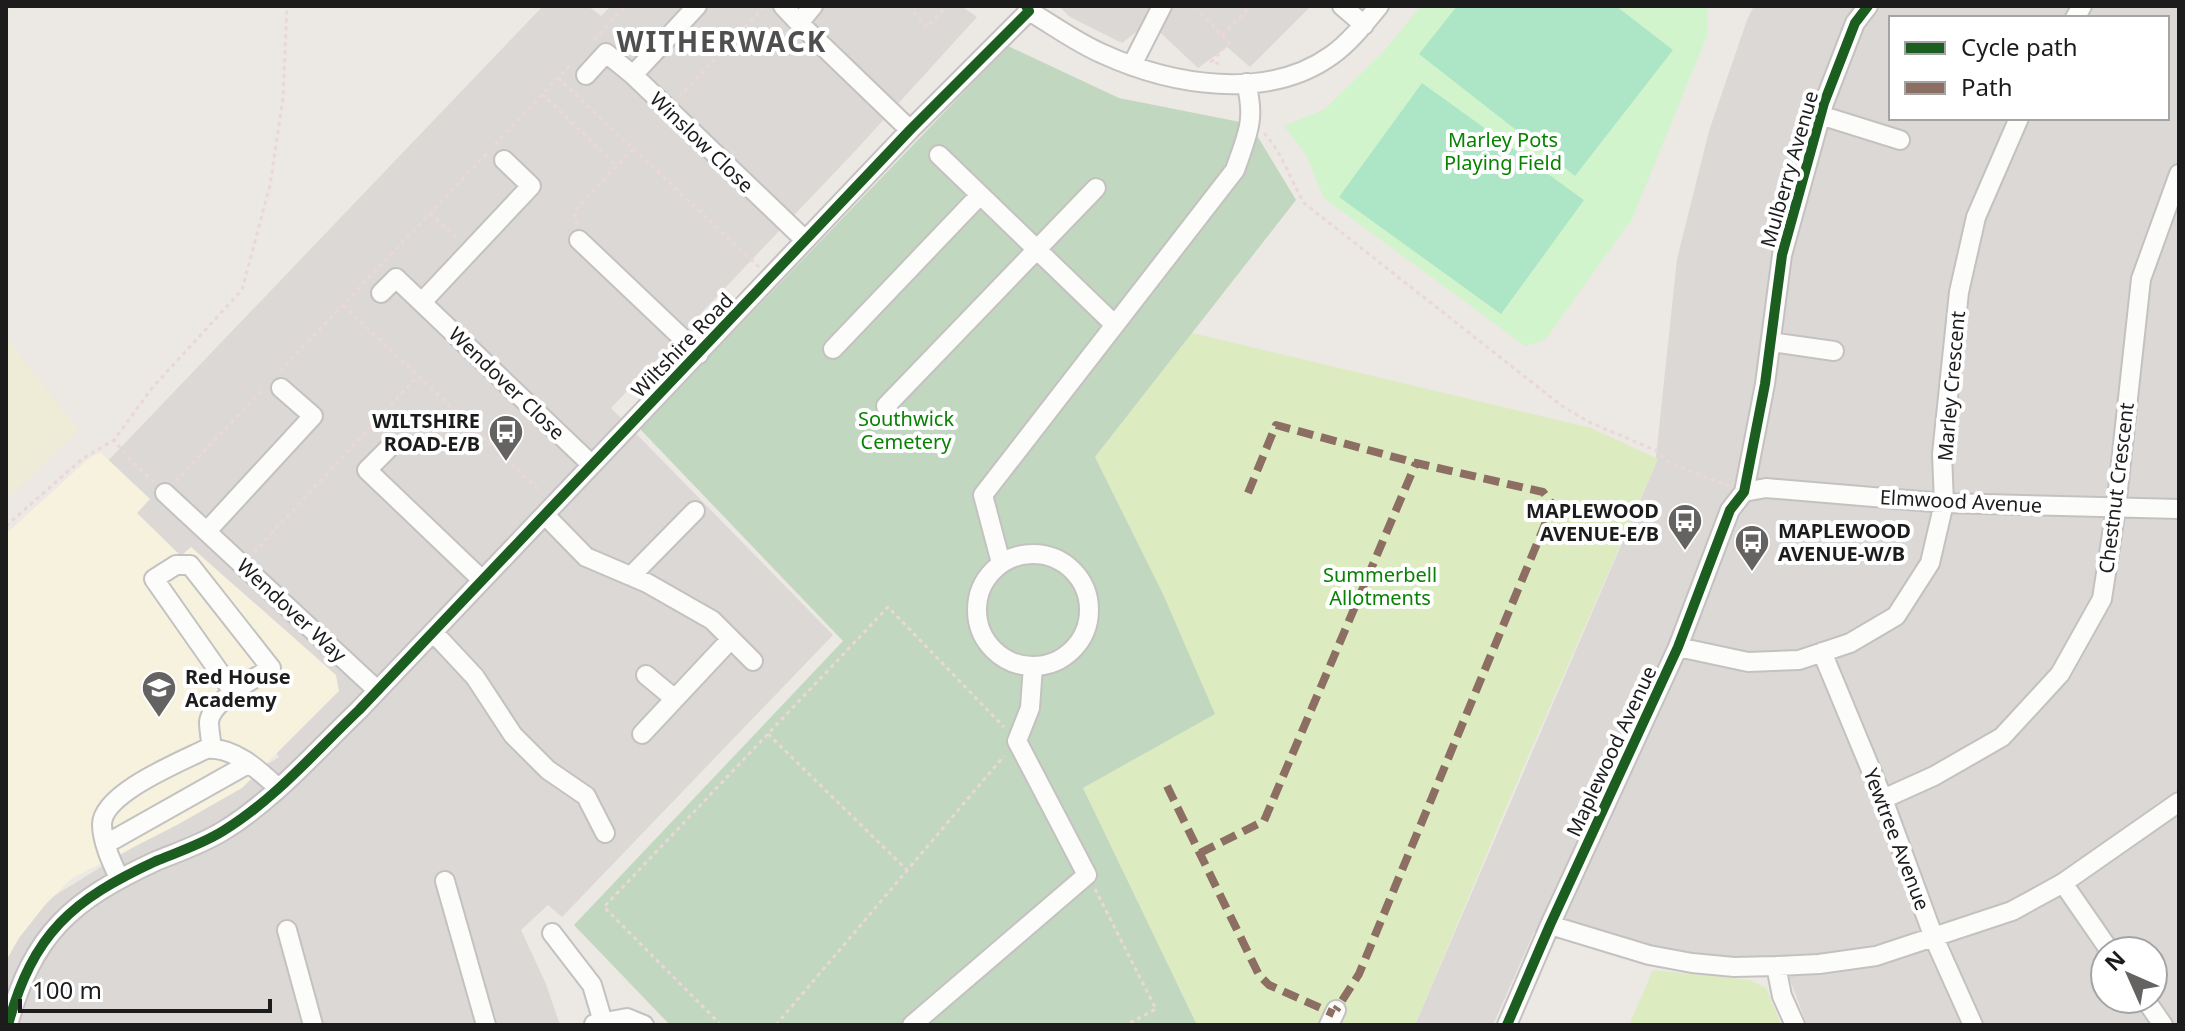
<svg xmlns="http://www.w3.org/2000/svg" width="2185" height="1031" viewBox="0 0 2185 1031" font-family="'Noto Sans',sans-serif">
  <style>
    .residential { fill: #dbd8d6; fill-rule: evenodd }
    .education { fill: #f6f2de }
    .farmland { fill: #eeebd6 }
    .grass { fill: #ddebc0 }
    .cemetery { fill: #c2d7bf }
    .park { fill: #d2f4cc }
    .pitch { fill: #ace6c6 }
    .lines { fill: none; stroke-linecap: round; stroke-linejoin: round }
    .minor-casing { stroke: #c4c2c0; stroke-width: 22 }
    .path { stroke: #ebd7d7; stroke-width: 3; stroke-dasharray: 4 4; stroke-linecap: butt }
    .minor { stroke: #fcfcfb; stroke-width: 18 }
    .quiet { stroke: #8d6e63; stroke-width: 8; stroke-dasharray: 16 8; stroke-linecap: butt }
    .cycleway-casing { stroke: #fff; stroke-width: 15 }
    .cycleway { stroke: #1b5e20; stroke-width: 10 }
    .labels { text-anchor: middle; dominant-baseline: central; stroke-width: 8; stroke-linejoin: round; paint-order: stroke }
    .park-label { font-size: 20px; fill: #088203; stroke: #fff }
    .street-label { font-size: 20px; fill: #1c1c1c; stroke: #fff }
    .poi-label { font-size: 20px; font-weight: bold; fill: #1c1c1c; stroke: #fff; text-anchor: end }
    .district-label { font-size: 28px; font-weight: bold; letter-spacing: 2px; fill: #4f4f4f; stroke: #fff }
  </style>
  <rect width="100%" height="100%" fill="#ece8e4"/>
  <path class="residential" d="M543,6H588L601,16L611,6H961L977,17L856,150L611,408L833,635L562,917L548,905L521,930L546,984L560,1025H6V942L12,922L279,757L82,488Z
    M1059,6H1311L1250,67L1227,47L1198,68L1149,22L1122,43L1070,17Z
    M1754,6H2179V1025H1807L1790,980L1534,932L1493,1025H1415L1655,466L1677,259L1709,131L1747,20ZM1891,18H2167V118H1891ZM2105,951H2153V999H2105Z"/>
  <path class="education" d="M100,452L150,499L137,513L181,556L191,547L336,675L339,691L242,788L177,825L71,879L45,905L19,938L6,961V534L87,460Z"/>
  <path class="farmland" d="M6,337L79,430L6,500Z"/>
  <path class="grass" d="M1192,333L1591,428L1658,459L1510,798L1415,1025H1197L1083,788L1214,714L1163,594L1095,457Z
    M1653,970L1750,980L1766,988L1781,1025H1629Z"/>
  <path class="cemetery" d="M1008,46L1119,98L1250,124L1296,200L1095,457L1163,594L1215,714L1083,788L1197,1025H670L574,925L843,641L640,429Z"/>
  <path class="park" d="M1421,6H1707V36L1632,219L1545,340L1525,346L1324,198L1305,153L1284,126L1325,109L1384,51Z"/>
  <path class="pitch" d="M1457,6H1616L1673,50L1575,176L1419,54Z
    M1422,83L1584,200L1501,314L1339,197Z"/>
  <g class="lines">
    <defs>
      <path id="minor" d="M697,6L633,75L805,240
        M783,6L799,23
        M813,6L799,23L910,130
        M1342,6L1364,25
        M1029,11C1053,25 1077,43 1103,54C1171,85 1267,102 1332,55C1350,42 1365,23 1379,6
        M2075,18L2082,6
        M1132,65L1162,6
        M586,75L606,53L633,75
        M1820,115L1900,140
        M939,155L1115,325
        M579,240L699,354
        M381,293L396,278L592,465
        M422,302L531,186L504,160
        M1771,342L1834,351
        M833,349L980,195
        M886,406L1096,188
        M391,446L367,470L481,579
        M1744,492L1766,488L1944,503L2179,509
        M165,493L376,689
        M545,515L586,557L647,583L712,620L753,661
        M207,531L313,416L281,388
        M977 610a56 56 0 1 1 112 0a56 56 0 1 1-112 0Z
        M1001,563L983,495L1235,170C1247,135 1256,120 1246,83
        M631,576L695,511
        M433,632L475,677L513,735L548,770L586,796L605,833
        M1678,647L1748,662L1799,660L1850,643L1896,616L1930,563L1944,503L1942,454L1959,292L1976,217L2019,118
        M1822,652L1883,799L1934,938L1973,1025
        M646,675L675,699
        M642,734L731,639
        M212,748C211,740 209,730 209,722C211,701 254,679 271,668L190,565H176L154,579L234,693
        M1883,799L1934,776L2002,737L2060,674L2102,599L2116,508L2141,279L2179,174
        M106,844L248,764
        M119,878C112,863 102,842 102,824C103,793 180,762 206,749C233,746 259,770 278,788
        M445,881L486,1025
        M2063,883L2110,951
        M1550,925L1649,955L1692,963L1734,967L1776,966L1819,964L1876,956L2012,911L2063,883L2179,802
        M287,930L313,1025
        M552,933L592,985L603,1022
        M1776,966L1782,996L1795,1025
        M2145,999L2163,1025
        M594,1024L627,1018L644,1025
        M8,1025C33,933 72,900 156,861C178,852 202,844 223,831C274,800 316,751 359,710L910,130L1029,11
        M912,1025L1087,875L1017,741L1030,708L1033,666
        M1329,1025L1336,1010
        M1507,1025L1550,925L1678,647L1730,510L1744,492L1765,384L1782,255L1824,103L1855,23L1868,6"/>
    </defs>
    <use href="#minor" class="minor-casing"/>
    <path class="path" d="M908,6L927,27L947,6
      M1198,6L1197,8L1229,43L1211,62L1220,64V67
      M1222,35L1251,6
      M594,40L625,6
      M558,78L759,267
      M542,94L617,166
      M679,97L765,6
      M1264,133C1283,153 1290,180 1304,203L1562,406L1589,422L1655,450L1672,464L1729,486
      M495,144L572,63
      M430,213L459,240
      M577,225L574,211L633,149
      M343,305L541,492
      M280,371L490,150
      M176,481L264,388
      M154,482L128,458L114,440L152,388L242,290L270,185L283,98L287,6
      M6,526L82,459L114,440
      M254,552L418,376
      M768,734L907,870
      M1095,889L1156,1009L1126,1025
      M721,1025L604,907L888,607L1004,727
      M776,1025L1004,756"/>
    <use href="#minor" class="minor"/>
    <path class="quiet" d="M1248,493L1276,425L1416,463L1543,492L1553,505L1359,974L1336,1010
      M1167,786L1259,975L1269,985L1334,1014
      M1200,853L1264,821L1416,463"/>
    <defs>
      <path id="cycleway" d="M8,1025C33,933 72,900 156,861C178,852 202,844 223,831C274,800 316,751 359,710L910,130L1029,11L1026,6
        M1507,1025L1550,925L1678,647L1730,510L1744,492L1765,384L1782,255L1824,103L1855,23L1868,6"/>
    </defs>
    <use href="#cycleway" class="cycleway-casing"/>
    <use href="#cycleway" class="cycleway"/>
  </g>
  <defs>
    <symbol id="bus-pin" viewBox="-11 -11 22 30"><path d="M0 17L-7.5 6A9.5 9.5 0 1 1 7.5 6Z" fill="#656362" stroke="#fff"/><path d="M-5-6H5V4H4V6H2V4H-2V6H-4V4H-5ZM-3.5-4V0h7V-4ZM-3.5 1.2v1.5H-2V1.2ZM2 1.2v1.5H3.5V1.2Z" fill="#fff"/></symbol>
    <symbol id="school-pin" viewBox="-11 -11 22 30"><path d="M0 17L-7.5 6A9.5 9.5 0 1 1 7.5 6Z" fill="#656362" stroke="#fff"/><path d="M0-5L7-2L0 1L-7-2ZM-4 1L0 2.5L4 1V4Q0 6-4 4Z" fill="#fff"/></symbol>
  </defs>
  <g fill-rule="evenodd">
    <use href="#bus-pin" x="486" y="412" width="40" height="54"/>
    <use href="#bus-pin" x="1665" y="501" width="40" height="54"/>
    <use href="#bus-pin" x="1732" y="522" width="40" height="54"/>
    <use href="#school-pin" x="139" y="668" width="40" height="54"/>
  </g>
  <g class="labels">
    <g class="park-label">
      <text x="1503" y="139">Marley Pots<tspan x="1503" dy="23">Playing Field</tspan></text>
      <text x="906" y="418">Southwick<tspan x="906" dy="23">Cemetery</tspan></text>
      <text x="1380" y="574">Summerbell<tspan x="1380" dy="23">Allotments</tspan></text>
    </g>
    <g class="street-label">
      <text transform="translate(702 142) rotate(44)">Winslow Close</text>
      <text transform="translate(1789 169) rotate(-74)">Mulberry Avenue</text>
      <text transform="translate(682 345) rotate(-46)">Wiltshire Road</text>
      <text transform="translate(507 383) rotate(44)">Wendover Close</text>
      <text transform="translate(1951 386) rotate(-85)">Marley Crescent</text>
      <text transform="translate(2116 488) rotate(-83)">Chestnut Crescent</text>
      <text transform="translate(1961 501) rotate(3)">Elmwood Avenue</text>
      <text transform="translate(292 610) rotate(43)">Wendover Way</text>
      <text transform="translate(1611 751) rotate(-65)">Maplewood Avenue</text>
      <text transform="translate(1897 839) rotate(69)">Yewtree Avenue</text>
    </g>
    <g class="poi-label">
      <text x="480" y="420">WILTSHIRE<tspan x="480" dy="23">ROAD-E/B</tspan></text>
      <text x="1659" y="510">MAPLEWOOD<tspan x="1659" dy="23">AVENUE-E/B</tspan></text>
      <text x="1778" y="530" text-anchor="start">MAPLEWOOD<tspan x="1778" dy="23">AVENUE-W/B</tspan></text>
      <text x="185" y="676" text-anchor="start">Red House<tspan x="185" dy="23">Academy</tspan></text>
    </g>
    <g class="district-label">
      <text x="722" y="41">WITHERWACK</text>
    </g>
  </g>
  <rect width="2185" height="1031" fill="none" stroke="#1c1c1c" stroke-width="16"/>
  <rect x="1889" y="16" width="280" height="104" fill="#ffffff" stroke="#a4a4a4" stroke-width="2"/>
  <rect x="1905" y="42" width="40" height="12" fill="#1b5e20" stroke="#a4a4a4" stroke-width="2"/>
  <text x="1961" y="56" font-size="24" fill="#1c1c1c">Cycle path</text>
  <rect x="1905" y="82" width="40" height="12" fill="#8d6e63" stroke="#a4a4a4" stroke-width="2"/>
  <text x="1961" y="96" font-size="24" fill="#1c1c1c">Path</text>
  <g transform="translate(2129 975) rotate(315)"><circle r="38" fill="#ffffff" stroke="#a4a4a4" stroke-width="2"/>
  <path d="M0-6L14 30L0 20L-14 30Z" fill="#656362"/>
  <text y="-12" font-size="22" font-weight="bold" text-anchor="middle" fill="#1c1c1c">N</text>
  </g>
  <path d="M20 999v12h250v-12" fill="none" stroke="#1c1c1c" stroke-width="4"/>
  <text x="32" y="999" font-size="24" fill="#1c1c1c" stroke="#ffffff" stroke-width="6" paint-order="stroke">100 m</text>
</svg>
